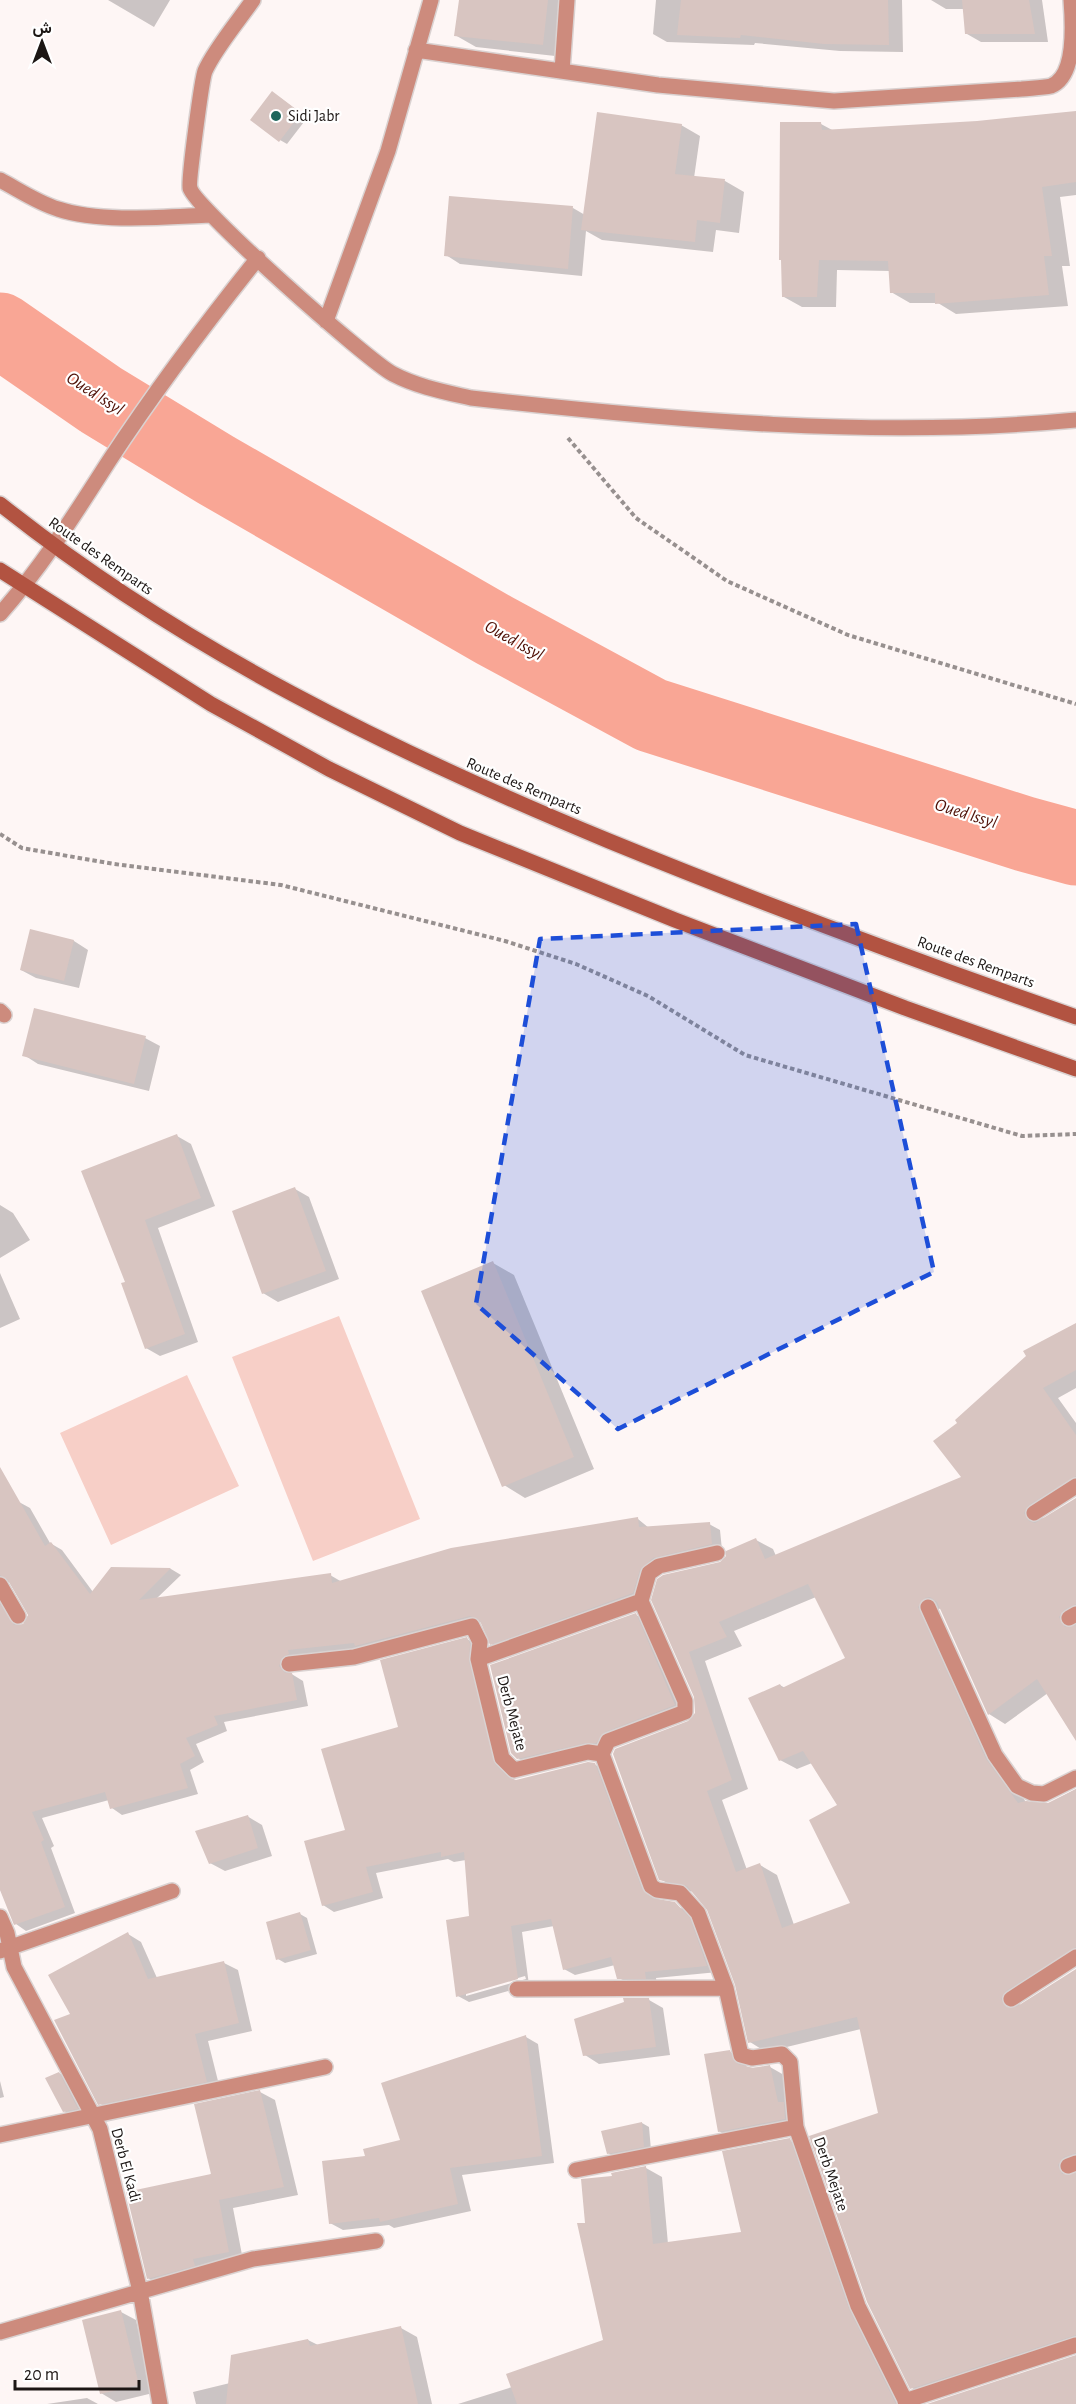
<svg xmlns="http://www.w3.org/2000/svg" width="1076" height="2404" viewBox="0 0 1076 2404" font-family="'Alegreya Sans',Vazirmatn,sans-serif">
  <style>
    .green { fill: #f7cfc7 }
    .shadow { fill: #0003; fill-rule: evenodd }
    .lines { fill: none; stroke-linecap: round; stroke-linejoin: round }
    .river { stroke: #f9a695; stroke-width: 75 }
    .building { fill: #d8c5c1; fill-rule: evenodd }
    .lane-casing { stroke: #dad2d1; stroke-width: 18 }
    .street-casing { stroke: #dad2d1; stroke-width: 18 }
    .secondary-casing { stroke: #dad2d1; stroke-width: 18 }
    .path { stroke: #97908f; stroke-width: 4; stroke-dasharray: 4.5 3; stroke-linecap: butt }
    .lane { stroke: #cd8b7d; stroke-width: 15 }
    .street { stroke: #cd8b7d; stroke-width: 15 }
    .secondary { stroke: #b25341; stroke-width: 15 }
    .marked { fill: #1d4ed8; fill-opacity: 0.2; stroke: #1d4ed8; stroke-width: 4.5; stroke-dasharray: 12 8; stroke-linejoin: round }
    .poi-dot { fill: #1c655b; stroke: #fff; stroke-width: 2 }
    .labels { text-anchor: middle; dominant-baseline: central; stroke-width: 4.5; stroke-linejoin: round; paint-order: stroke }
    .poi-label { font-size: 16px; fill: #1c1614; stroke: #fff; text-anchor: start }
    .street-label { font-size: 16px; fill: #1c1614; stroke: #fff }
    .water-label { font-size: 18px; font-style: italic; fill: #4f1006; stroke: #fff }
  </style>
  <rect width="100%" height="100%" fill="#fef6f5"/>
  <path class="green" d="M339,1316L420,1519L313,1561L232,1357Z
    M187,1375L239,1486L111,1545L60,1433Z"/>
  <path class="shadow" d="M108,0H170L154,27Z
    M461,0H570L564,57L476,47L455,35Z
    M656,0H902L903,52L840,51L755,43L754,45L667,42L653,34Z
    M931,0H1042L1048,42H981L967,34L964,9H946Z
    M279,97L307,118L287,144L280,140Z
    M1076,112V195L1060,197L1070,266H1062L1068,306L956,314L938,303H910L891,292L890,271L837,270L836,307H802L784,297L821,124L834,131L977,123Z
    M681,125L700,136L694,178L725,181L744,192L739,233L716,230L713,252L602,240L586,231L582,276L460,264L446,255L573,208L585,215Z
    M31,931L74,941L88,950L79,988L36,978L21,970Z
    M145,1038L160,1046L149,1091L38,1064L24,1055Z
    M177,1136L191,1144L215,1206L158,1228L198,1342L160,1356L146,1348L127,1283L83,1172Z
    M295,1189L309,1197L339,1279L278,1302L263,1293Z
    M0,1205L13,1213L30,1240L0,1258Z
    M493,1263L514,1275L594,1469L525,1498L504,1485Z
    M0,1273L20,1319L0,1328Z
    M1076,1325V1388L1058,1398L1076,1423V1495L1045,1514L1041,1522L1076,1499V1738L1048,1693L1005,1724L989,1714L941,1608L937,1610L1002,1770L1026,1802L1048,1804L1076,1789V1965L1022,2000L1018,2008L1076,1970V2349L928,2397L912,2388L880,2114L861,2029L766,2052L750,2042L737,1985L707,1906L694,1892L677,1888L660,1879L689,1722L696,1713L695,1697L653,1600L720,1564L756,1540L773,1549L776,1556L963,1478L959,1423ZM816,1597L847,1659L785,1688L780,1685V1760L797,1769L812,1763L839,1806L852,1903L794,1925L777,1875L760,1865L747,1870L722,1800L748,1789L705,1661L742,1646L734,1631Z
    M0,1471L19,1502L30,1508L50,1543L62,1550L93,1592L111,1568L171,1569L181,1575L156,1599L330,1575L342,1582L638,1519L649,1528L709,1524L720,1530L722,1550L650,1576L644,1599L501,1650L491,1644L482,1622L367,1652L362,1649L298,1656L290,1673L303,1681L308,1706L224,1722L227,1731L196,1744L204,1762L190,1770L198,1794L122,1815L112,1808L109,1800L42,1818L54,1846L51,1848L75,1913L26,1931L16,1924L0,1889ZM7,1582H9L29,1615L27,1622L19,1627L0,1592Z
    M636,1615L647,1621L685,1711L608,1749L529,1765L518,1758Z
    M467,1639L478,1646L479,1668L506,1772L514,1781L594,1764L606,1771L653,1897L686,1910L700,1926L718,1972L656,1978L657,1984H630L619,1978L615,1965L575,1975L564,1969L554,1926L522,1932L529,1985L469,2002L458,1996L470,1918L466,1860L454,1862L448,1859L376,1873L383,1898L334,1912L323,1905L347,1831L399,1728ZM525,1976L526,1979L466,1996V1993Z
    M247,1816L262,1825L272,1856L225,1871L210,1863Z
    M300,1914L307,1918L317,1954L285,1963L278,1959Z
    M128,1934L141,1942L157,1978L224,1963L238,1970L252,2031L208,2041L220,2089L113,2112L99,2103L72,2015Z
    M649,2000L663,2008L670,2055L599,2064L585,2055L626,2003Z
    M526,2037L538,2044L554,2163L462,2175L471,2211L394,2228L389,2225L343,2230L330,2223L367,2157L402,2142Z
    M730,2052L744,2060L747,2068L770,2067L784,2075L799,2127L733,2140L719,2131Z
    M59,2073L65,2077L84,2112L72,2115L64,2111Z
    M0,2081L4,2097L0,2098Z
    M260,2092L275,2100L298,2195L233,2208L243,2260L163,2287L148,2278Z
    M642,2123L649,2127L651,2150L615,2157L608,2153Z
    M789,2140L806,2149L865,2320L907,2404H458L512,2387L604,2341L587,2224L614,2177L646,2168L662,2177L668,2244L743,2234Z
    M121,2312L136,2320L153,2393L116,2402L101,2393Z
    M401,2328L417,2337L432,2404H196L193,2392L230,2383L308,2340L318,2345Z
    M87,2398L98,2404H47Z"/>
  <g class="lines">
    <path class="river" d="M0,330L101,400L216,470L494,630L651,715L1025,834L1076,848"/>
  </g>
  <path class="building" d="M459,0H548L543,45L454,36Z
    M681,0H888L889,45L824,44L741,35L740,38L677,35Z
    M962,0H1029L1035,34H965Z
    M272,91L301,113L279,142L250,120Z
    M1076,111V182L1042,187L1052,256H1044L1049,295L935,304V293H890L888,261L819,260L817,297H782L781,260H779L780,122H821L822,130L977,121Z
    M597,112L682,124L675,174L725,179L720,223L697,220L695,242L581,230Z
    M449,196L573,206L568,269L444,256Z
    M30,929L74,940L64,981L20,970Z
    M34,1008L146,1036L134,1084L22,1056Z
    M177,1134L201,1198L145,1220L185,1334L145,1349L121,1283L125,1282L81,1171Z
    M295,1187L326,1271L262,1294L232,1211Z
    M493,1261L574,1457L502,1487L421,1291Z
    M1076,1323V1370L1043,1388L1076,1435V1476L1029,1505L1024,1513L1029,1521L1035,1523L1076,1498V1604L1064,1610L1059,1617L1065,1627L1076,1625V1741L1037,1679L988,1715L937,1602L930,1597L925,1598L918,1607L986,1759L1018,1803L1026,1801L1048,1803L1076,1789V1947L1006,1991L1001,1999L1006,2007H1016L1076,1969V2153L1064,2157L1058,2165L1062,2174L1076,2173V2335L910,2389L867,2302L809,2136L878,2113L857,2017L748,2043L735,1985L707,1910L687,1886L659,1880L613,1754L615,1749L688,1721L695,1713L694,1697L651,1600L657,1579L663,1575L720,1562L726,1556V1551L756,1538L765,1559L961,1477L933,1441L957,1423L955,1420L1026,1356L1023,1351ZM808,1584L845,1658L782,1688L780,1684L748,1698L779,1761L803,1751L837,1805L809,1820L850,1903L782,1928L760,1863L736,1872L707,1791L732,1780L689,1652L727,1637L719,1622Z
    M0,1467L45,1546L51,1542L90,1594L111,1567L171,1568L139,1600L331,1573L332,1583L451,1548L638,1517L639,1527L710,1522L712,1544L653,1558L640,1570L633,1593L490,1645L480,1621L470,1616L355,1646L354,1643L288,1650L289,1654L283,1657L279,1666L285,1673H292L297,1700L214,1716L218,1725L186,1738L195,1756L180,1764L188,1788L110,1809L105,1792L32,1812L44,1840L41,1842L65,1907L14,1925L0,1890V1604L14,1625L23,1624L28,1615L8,1580L0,1575Z
    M636,1613L675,1705L605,1732L596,1743H586L517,1759L511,1753L490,1665Z
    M467,1637L470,1644L469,1661L495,1764L508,1777L516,1780L588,1762L595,1763L642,1889L652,1898L675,1902L690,1918L707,1966L645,1972L646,1979H617L611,1957L563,1970L551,1919L511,1926L518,1979L456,1997L446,1920L469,1916L464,1852L441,1857V1852L366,1867L373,1892L322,1906L304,1841L345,1830L321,1749L398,1727L380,1660Z
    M248,1815L258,1848L209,1864L195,1831Z
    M300,1912L311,1950L276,1960L266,1922Z
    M128,1932L148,1979L224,1961L239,2023L195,2034L207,2082L98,2105L54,2020L70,2014L48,1975Z
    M623,1998H649L656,2047L583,2056L574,2019L624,2002Z
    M526,2035L542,2156L450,2168L458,2204L380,2222L379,2218L329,2224L322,2161L365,2156L363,2149L400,2140L381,2083Z
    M730,2050L734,2061L738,2064L753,2068L770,2065L778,2102H784L785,2119L718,2132L704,2054Z
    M59,2072L78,2109L63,2112L45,2078Z
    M260,2090L284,2187L219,2200L229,2252L193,2259L195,2266L147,2279L126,2192L211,2174L194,2104Z
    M642,2122L644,2147L607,2154L601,2131Z
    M790,2138L849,2309L896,2404H517L506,2374L603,2340L577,2223H585L581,2179L612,2176L611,2173L646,2166L653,2244L741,2232L722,2151Z
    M121,2310L139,2385L100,2394L82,2320Z
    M401,2326L418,2404H226L231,2355L308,2339L310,2346Z
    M1076,2355V2404H927Z"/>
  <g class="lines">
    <defs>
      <path id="lane" d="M0,1011L4,1015
        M1034,1513L1076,1486
        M0,1585L18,1616
        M928,1607L995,1755L1017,1786L1032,1793L1044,1794L1076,1778
        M1069,1618L1076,1614
        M478,1659L641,1601L649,1573L659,1566L717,1553
        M289,1664L354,1657L472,1626L480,1642L478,1659L502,1758L514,1770L588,1752L602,1754L651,1886L657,1890L680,1893L698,1913L726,1988L741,2055L752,2058L782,2054L790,2062L796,2127L858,2306L907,2404
        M602,1754L608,1741L685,1712V1701L641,1601
        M0,1917L7,1933L14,1967L100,2129L140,2291L160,2404
        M0,1951L172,1891
        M517,1989L726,1988
        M1011,1999L1076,1957
        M0,2135L325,2067
        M1068,2166L1076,2163
        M576,2170L796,2127
        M0,2332L253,2259L376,2241
        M905,2401L1076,2345"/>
      <path id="street" d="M253,0C239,20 214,50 205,71C202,78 188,182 190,188C194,207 368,361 393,374C418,387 445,392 471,398C668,420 879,439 1076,420
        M416,50L658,85L834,101L1022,89C1031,88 1042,88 1051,86C1076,76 1073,25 1071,0
        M562,71L567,0
        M0,180C19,190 38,203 58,209C101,223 164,217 209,215
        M326,321L388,151L431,0
        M0,614C42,567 75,514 109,461C155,391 206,323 258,258"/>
      <path id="secondary" d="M0,504C183,650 394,752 609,841C763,904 919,962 1076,1017
        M0,570L211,704L329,769L460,833L675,920L905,1008L1076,1069"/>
    </defs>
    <use href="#lane" class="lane-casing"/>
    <use href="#street" class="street-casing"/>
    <use href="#secondary" class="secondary-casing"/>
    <path class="path" d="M568,438L636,518L727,581L848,635L1076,704
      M0,834L22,848L114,864L281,885L505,941L576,964L648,996L745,1055L1022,1136L1076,1134"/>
    <use href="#lane" class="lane"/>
    <use href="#street" class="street"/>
    <use href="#secondary" class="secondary"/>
  </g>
  <path class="marked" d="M856,924L934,1272L618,1429L476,1304L540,939Z"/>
  <circle class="poi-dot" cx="276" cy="116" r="6"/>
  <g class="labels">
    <g class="poi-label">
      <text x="288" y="116">Sidi Jabr</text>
    </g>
    <g class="street-label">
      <text transform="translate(101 556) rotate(35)">Route des Remparts</text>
      <text transform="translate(524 786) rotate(23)">Route des Remparts</text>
      <text transform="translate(976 962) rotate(20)">Route des Remparts</text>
      <text transform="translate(512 1713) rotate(75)">Derb Mejate</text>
      <text transform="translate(126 2165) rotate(75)">Derb El Kadi</text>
      <text transform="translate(831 2174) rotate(71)">Derb Mejate</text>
    </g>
    <g class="water-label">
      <text transform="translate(95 394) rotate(33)">Oued Issyl</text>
      <text transform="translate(514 641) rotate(29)">Oued Issyl</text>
      <text transform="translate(966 814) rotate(17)">Oued Issyl</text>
    </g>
  </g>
  <g transform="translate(42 42)" stroke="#ffffff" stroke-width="4.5" paint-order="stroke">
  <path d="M0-4.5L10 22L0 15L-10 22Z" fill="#1c1614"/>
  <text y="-9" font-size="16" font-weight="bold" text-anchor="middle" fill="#1c1614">ش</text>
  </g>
  <path d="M15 2380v9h124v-9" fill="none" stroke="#1c1614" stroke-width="3"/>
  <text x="24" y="2380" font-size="18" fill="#1c1614" stroke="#ffffff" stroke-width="4.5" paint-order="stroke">20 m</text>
</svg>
